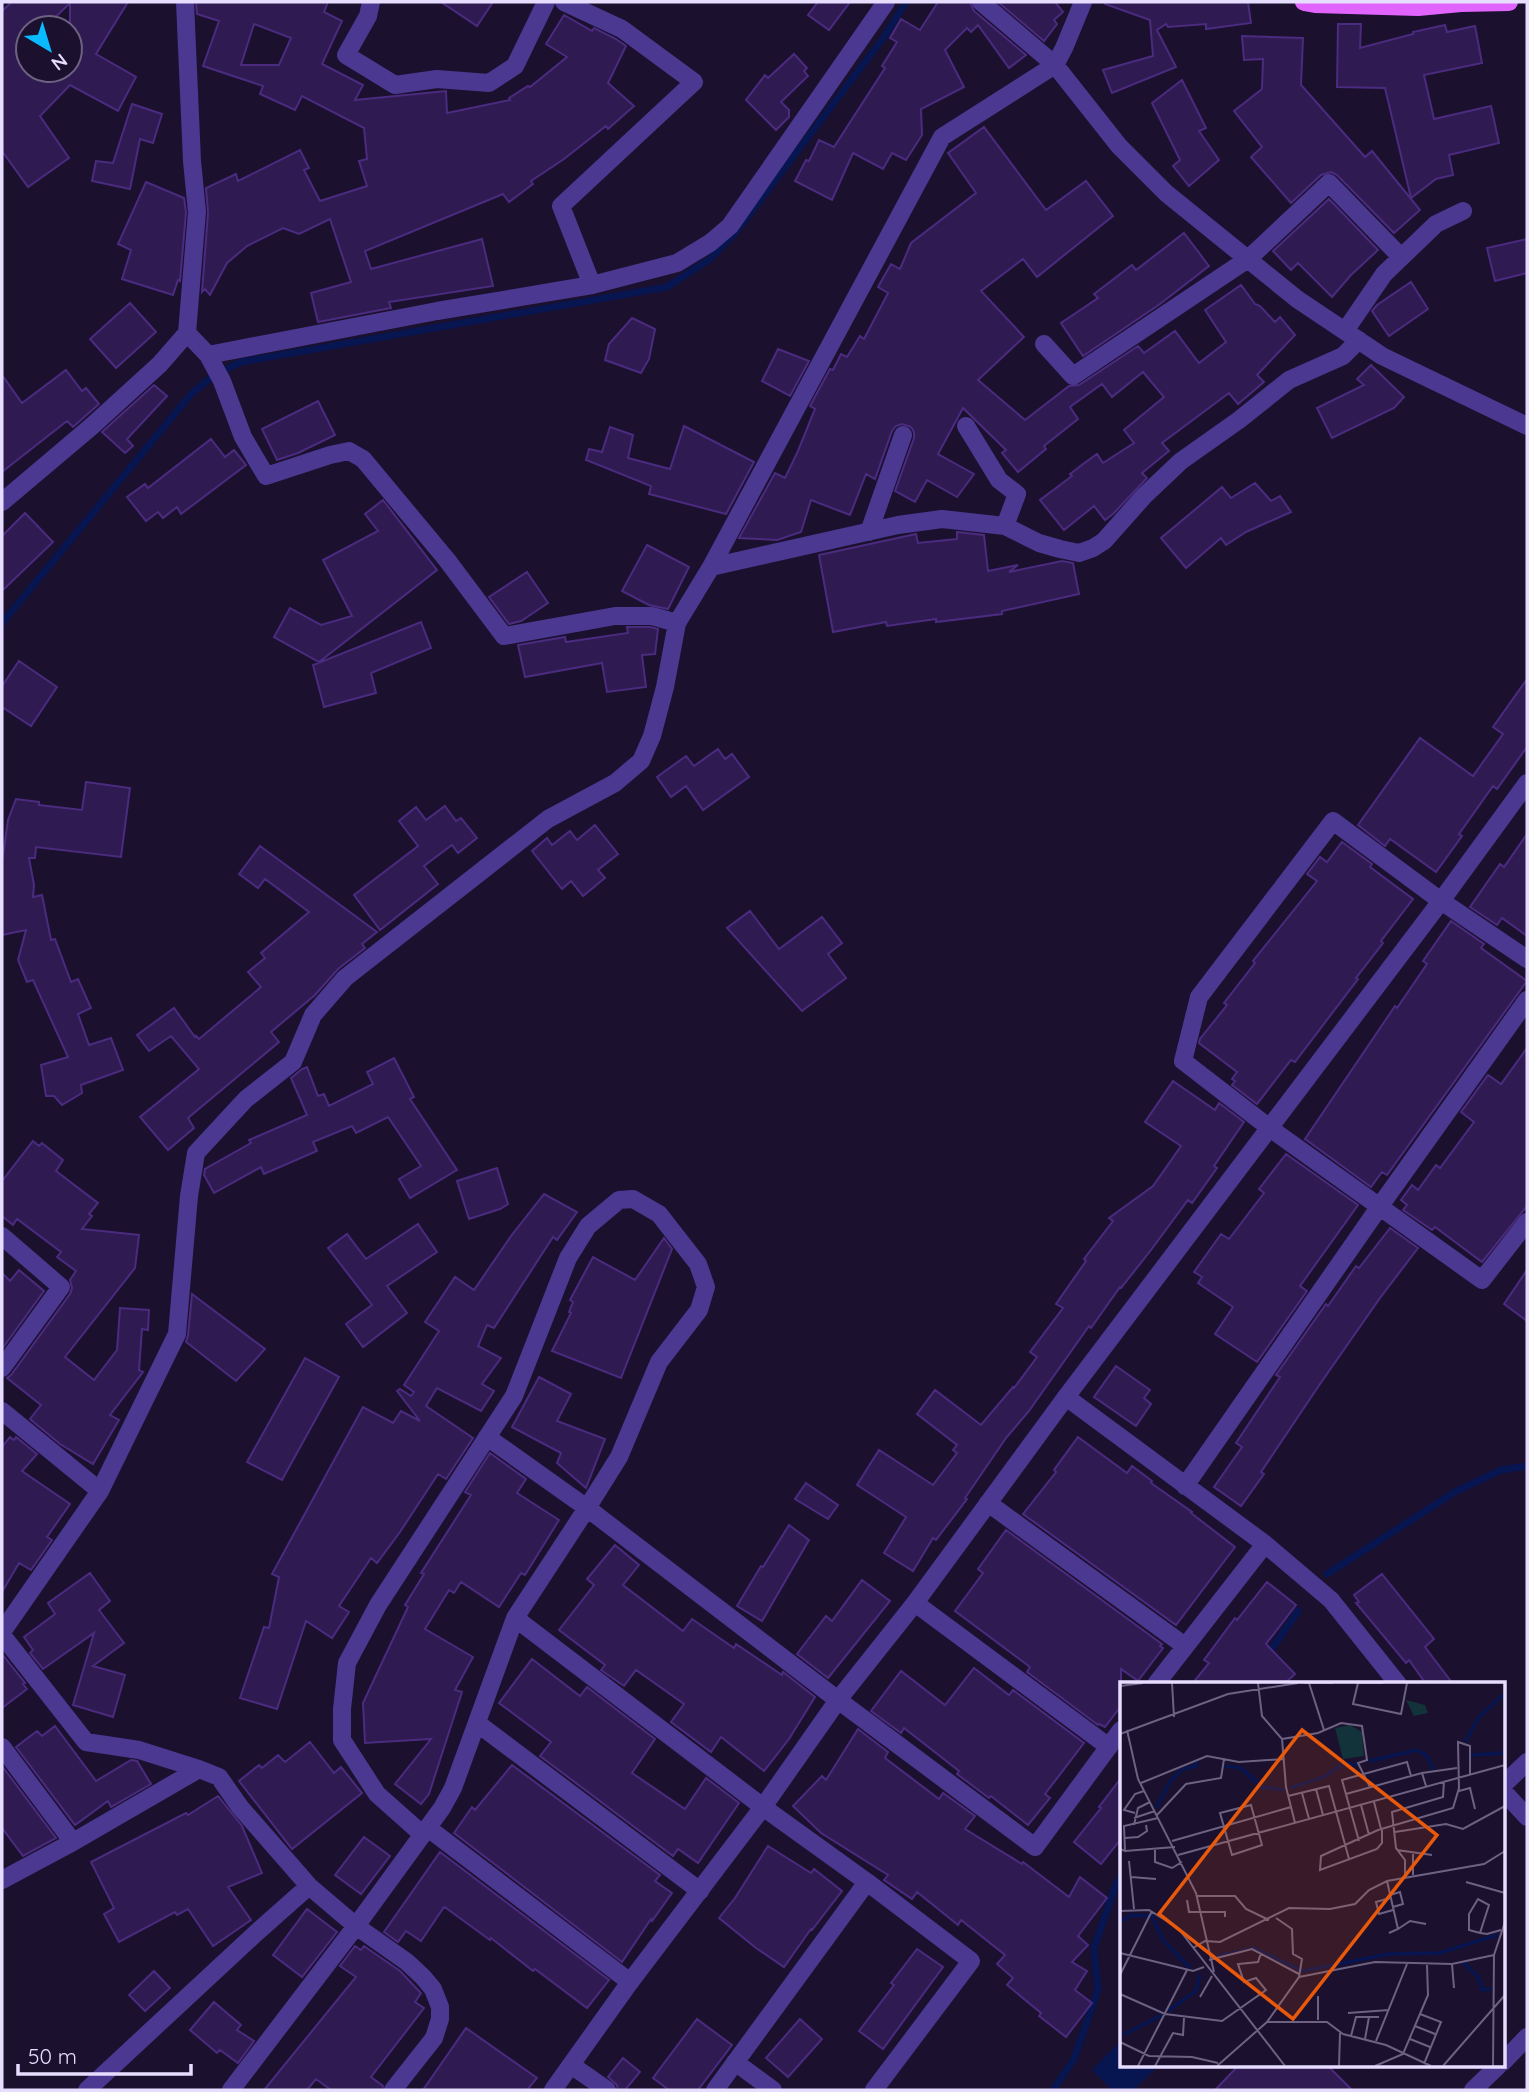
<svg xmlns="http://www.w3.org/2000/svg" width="1529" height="2092" viewBox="0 0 1529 2092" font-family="Quicksand,sans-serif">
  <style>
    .water { fill: #071550 }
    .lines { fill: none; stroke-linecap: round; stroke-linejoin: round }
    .stream { stroke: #071550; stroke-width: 7 }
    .building { fill: #2f1b51; stroke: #4b2b7f; stroke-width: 2; fill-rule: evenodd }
    .minor { stroke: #4b3891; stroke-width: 18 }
    .tertiary { stroke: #4b3891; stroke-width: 18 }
    .primary { stroke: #e164ff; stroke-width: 18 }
    .inset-river { fill: none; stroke: #071550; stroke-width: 3.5 }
    .inset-road { fill: none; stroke: #6d6282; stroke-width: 2 }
    .view { fill: #e8590c; fill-opacity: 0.15; stroke: #e8590c; stroke-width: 3.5 }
    .inset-edge { fill: none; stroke: #e7ddff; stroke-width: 3.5 }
  </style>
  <rect width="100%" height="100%" fill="#1b102e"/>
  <path class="water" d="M1121,2040V2066H1158L1134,2090H1112L1092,2070Z"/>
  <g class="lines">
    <path class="stream" d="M2,623L192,393L213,376L241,362L667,287L710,259L736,232L884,37L906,2
      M1327,1574L1455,1492L1501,1470L1527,1466
      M1266,1657L1298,1611
      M1053,2090L1074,2059L1098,1990L1094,1948L1116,1884L1121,1876"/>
  </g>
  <path class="building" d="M12,2H128L96,54L136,77L118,111L70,85L40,116L69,158L28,187L2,151V11ZM70,3V70H28V28H44Z
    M196,2H328L324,12L342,21L322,64L363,85L355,100L446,91L447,113L510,100L509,98L528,86L530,87L567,57L546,44L564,15L592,31L594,28L616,39L626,46L608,83L634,106L608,129L606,126L564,159L531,181L533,184L509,202L503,194L365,251L371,269L482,239L493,286L389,302L391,308L318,322L311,293L351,282L330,219L299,234L283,228L247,246L227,263L210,295L205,289L202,292L208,213L206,188L236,174L238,181L300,150L309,168L304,170L320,201L367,186L359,161L367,159L364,128L302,96L295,110L260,94L263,86L203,66L219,21L197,14ZM254,24L291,38L279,65H241Z
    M441,2H493L477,26Z
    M818,2H850L829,30L808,15Z
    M938,2H970L974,11L1026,55L1009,68L978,25L971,32L967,28L945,50L964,87L921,109L922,135L906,160L892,153L883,169L853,153L832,200L795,181L806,160L809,161L819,140L834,147L885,68L882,66L897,42L890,38L901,19L920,30Z
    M998,2H1055L1063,12L1054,20L1057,24L1044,41Z
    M1106,2H1248L1251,23L1206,29V24L1168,27L1166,24L1157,30L1176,67L1112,93L1103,70L1153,56L1150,20L1105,4Z
    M1338,24H1361L1360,48L1413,34V32L1445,25L1447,32L1475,26L1482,63L1424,75L1434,119L1491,106L1499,143L1449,155L1453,175L1436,179L1411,198L1385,88L1337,87Z
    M1242,36L1303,38L1301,85L1365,157L1372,151L1420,210L1394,233L1337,175L1331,172L1321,175L1291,203L1251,157L1262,147L1234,111L1262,89L1263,59L1244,60Z
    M794,54L807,68L804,71L808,76L781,102L789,110V117L776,130L746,100L765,75L768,78Z
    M1182,80L1206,128L1199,131L1219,160L1189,186L1173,166L1180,160L1152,103Z
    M132,104L162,114L153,143L140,139L130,189L92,181L96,161L113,163Z
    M984,127L1046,210L1086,181L1113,216L1037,277L1023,259L981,291L1024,337L978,380L1025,420L1069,386L1079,385L1138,346L1144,353L1175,331L1199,363L1226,342L1205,310L1241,285L1255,304L1260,306L1275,322L1280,317L1295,335L1257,375L1264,382L1238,404L1229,393L1162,443L1169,451L1142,473L1147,478L1113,514L1105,520L1094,506L1064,530L1040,500L1072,476L1070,474L1083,464L1097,454L1103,463L1134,443L1124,430L1164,397L1143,372L1112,397L1102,384L1070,407L1078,419L1044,446L1046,449L1018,472L1002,453L1006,450L963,408L938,454L974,474L957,497L927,480L915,502L895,491L914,438V432L911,427L902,424L896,426L892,431L875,479L866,474L850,515L811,500L801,532L777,540L739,538L775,473L785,478L798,451L815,409L810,406L830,369L833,370L841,354L847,357L860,336L864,339L888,293L878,287L891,264L900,269L911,243L976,193L948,153Z
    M146,182L184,198L186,212L180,281L178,280L173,295L122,279L131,250L118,244Z
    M1329,199L1378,250L1351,275L1332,297L1298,263L1291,270L1273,251Z
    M1184,233L1209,266L1160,304L1083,356L1061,323L1098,298L1094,294L1132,265L1136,270Z
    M1527,239V273L1495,281L1487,248Z
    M1411,282L1428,309L1389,336L1372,311L1377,305Z
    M130,303L156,332L116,368L90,339Z
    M632,318L655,329L649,359L641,373L605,360L609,344Z
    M778,349L809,361L790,396L762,381Z
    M1371,365L1404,397L1394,408L1332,438L1317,408L1364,385L1357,379Z
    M66,370L82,391L86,388L99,404L73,427L67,421L2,472V375L22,403Z
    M154,385L167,396L127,439L133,446L125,453L102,432Z
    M318,401L335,435L298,453L277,460L262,429Z
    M684,426L754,462L726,514L649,494L651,486L586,460L589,449L602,452L610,427L633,435L628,458L670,469Z
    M211,439L225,457L234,450L246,465L181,514L177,507L163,518L158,512L146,521L127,497L145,484L148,488Z
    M1255,483L1271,501L1280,496L1291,512L1246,532L1226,545L1221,538L1186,568L1161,538L1222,487L1231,498Z
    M383,500L437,570L319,662L274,637L290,608L321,625L352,616L323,560L378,531L365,514Z
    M25,513L53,542L2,591V536Z
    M957,532L984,535L988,571L1018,565L1009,572L1062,561L1073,563L1079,594L1002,611V614L936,622V619L887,626L886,622L833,632L819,555L916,534L918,543L957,539Z
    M647,545L689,567L668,609L649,605L622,591Z
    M527,572L548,603L521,621L509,624L489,597Z
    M421,622L431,648L371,673L376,693L324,707L313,665Z
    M627,627H650L658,629L655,654L642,655L646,687L607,692L602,663L525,677L518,645L565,637L566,642L628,633Z
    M19,661L57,687L31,726L2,707V686Z
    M1527,679V747L1497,789L1493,786L1459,834L1462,836L1436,872L1390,839L1385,846L1358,825L1420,738L1473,776L1503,734L1493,727Z
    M718,749L725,759L732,754L749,777L703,810L686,786L671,797L657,777L686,756L694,766Z
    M86,782L130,788L121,857L36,847L35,858H29L34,885L33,897L42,895L51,940L55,939L71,982L78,979L91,1008L78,1014L89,1045L111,1038L123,1070L81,1085L82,1093L62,1105L54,1096H46L41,1065L68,1057L33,980L27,982L18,960L26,930L2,935V862L8,820L16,799L39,802V805L82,810Z
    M445,806L456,821L461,818L477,838L458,853L452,845L424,866L438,884L380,930L354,895L418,846L399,821L416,807L426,820Z
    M595,825L618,854L598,870L605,878L583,896L571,881L562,889L532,851L547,838L552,845L570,831L577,840Z
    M1527,834V936L1502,918L1497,925L1470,907L1500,864L1504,867Z
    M1342,842L1372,864L1370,867L1413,899L1381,941L1383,943L1356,978L1358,979L1295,1062L1291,1060L1257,1104L1232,1085L1235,1081L1232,1079L1237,1072L1199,1043L1200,1039L1227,1005L1224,1003L1255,963L1253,961L1317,881L1307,874L1320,857L1327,862Z
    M260,846L377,932L362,944L365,948L338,969L315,995L271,1032L279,1042L188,1118L194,1128L168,1150L140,1117L199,1069L171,1036L149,1051L137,1035L174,1008L195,1037L196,1036L199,1039L261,987L248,972L265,958L261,953L309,912L265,879L258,888L239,874Z
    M750,911L779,949L822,917L842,943L828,954L846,978L802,1011L727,928Z
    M1451,921L1484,944L1481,948L1527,981L1387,1175L1382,1172L1371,1187L1305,1139L1395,1006L1397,1008L1427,964L1423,961Z
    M1527,1048V1206L1482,1262L1435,1227L1432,1230L1403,1210L1407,1205L1401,1200L1412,1185L1418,1190L1436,1165L1440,1168L1474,1122L1461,1112L1488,1075L1501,1084Z
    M394,1058L414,1097L410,1099L457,1170L410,1198L399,1179L421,1166L388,1117L356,1133L352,1126L313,1142L317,1151L264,1174L261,1167L214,1193L204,1175L205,1169L251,1143L249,1140L307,1115L291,1078L302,1069L307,1067L318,1096L324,1094L329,1106L373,1084L367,1072Z
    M1173,1081L1215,1110L1219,1103L1244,1122L1214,1166L1217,1168L1192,1203L1188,1200L1151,1250L1121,1288L1120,1287L1091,1328L1089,1326L1029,1411L1006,1438L965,1498L967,1499L936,1540L933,1538L913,1571L884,1553L906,1517L857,1485L879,1450L933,1485L957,1453L953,1450L957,1445L917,1414L935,1390L981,1425L1013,1387L1014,1388L1037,1357L1030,1352L1063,1308L1056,1304L1086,1261L1084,1259L1113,1221L1109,1218L1153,1186L1181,1146L1145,1122Z
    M33,1141L39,1146L42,1143L63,1160L56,1171L98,1203L89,1214L92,1216L82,1229L139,1235L135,1268L65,1357L94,1380L117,1350L120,1308L149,1310L148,1330L142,1329L139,1370L143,1372L110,1415L119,1420L93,1464L60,1444L30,1419L41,1405L7,1378L11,1375L70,1294L72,1288L70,1280L76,1271L57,1257L61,1252L17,1219L13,1225L2,1216V1181Z
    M1286,1154L1358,1205L1300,1286L1307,1291L1257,1362L1215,1334L1233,1307L1198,1283L1202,1277L1194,1272L1221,1234L1229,1239L1264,1193L1259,1189Z
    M497,1168L508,1204L500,1209L469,1219L457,1181Z
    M544,1194L577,1212L557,1240L553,1237L494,1328L487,1325L478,1346L501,1358L482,1384L494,1391L481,1411L437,1388L426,1406L473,1438L446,1479L438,1474L400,1532L377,1563L371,1558L339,1606L349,1612L332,1638L306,1621L277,1709L240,1698L264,1627L269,1628L279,1577L272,1574L363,1407L393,1423L401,1411L420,1421L397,1391L400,1389L411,1396L414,1392L404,1385L439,1331L425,1322L455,1277L474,1290L511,1236Z
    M418,1224L437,1252L387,1286L407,1313L363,1347L346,1324L372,1305L328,1248L347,1234L366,1259Z
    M1390,1228L1418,1248L1380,1298L1320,1384L1261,1472L1264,1474L1241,1506L1214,1487L1242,1447L1236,1443L1280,1377L1276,1375L1326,1304L1328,1306L1356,1266L1359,1268Z
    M664,1238L672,1249L621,1378L552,1351L571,1313L569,1312L573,1302L570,1300L593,1257L635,1280Z
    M19,1270L44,1291L2,1349V1273L10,1281Z
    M1527,1270V1321L1504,1304Z
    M192,1294L265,1349L236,1381L186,1342L188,1335Z
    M305,1358L339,1377L282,1480L247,1462Z
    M1116,1366L1150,1390L1144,1398L1151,1404L1136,1426L1094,1397Z
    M539,1377L571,1394L557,1421L605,1439L586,1488L557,1463L561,1453L512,1427Z
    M10,1437L14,1440L16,1437L37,1454L22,1471L70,1504L47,1537L52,1540L31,1570L19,1563L2,1592V1447Z
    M1078,1437L1127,1473L1132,1466L1152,1481L1151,1483L1192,1512L1191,1513L1235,1547L1176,1625L1023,1514L1056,1472L1054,1470Z
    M490,1453L526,1479L517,1493L559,1520L525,1575L521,1573L499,1607L461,1582L454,1593L449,1590L425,1629L473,1657L455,1690L462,1692L429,1794L421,1804L395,1784L431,1739L365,1743L363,1703L408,1607L405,1605L424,1574L421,1573L471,1495L465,1492Z
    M806,1483L838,1505L828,1519L795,1499Z
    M789,1525L809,1540L762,1621L737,1606L761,1566L763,1567Z
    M1006,1530L1162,1644L1160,1646L1163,1648L1138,1681L1121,1669V1706L1105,1727L1099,1724L1098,1725L1027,1672L1030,1667L955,1611L983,1573L978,1569Z
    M615,1545L639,1565L623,1585L683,1631L692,1619L734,1648L736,1644L782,1675L783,1672L815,1697L789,1739L764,1771L721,1737L711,1752L671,1722L684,1704L636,1670L624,1686L601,1670L605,1665L559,1630L594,1585L587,1579Z
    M90,1573L110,1601L99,1610L124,1643L93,1666L125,1675L113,1717L73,1705L94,1633L43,1669L30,1653L33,1650L24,1637L55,1614L48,1603Z
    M1382,1574L1434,1639L1425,1647L1453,1684H1426L1409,1660L1406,1663L1356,1603L1359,1602L1354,1595Z
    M862,1580L890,1601L828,1678L797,1654L826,1616L832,1621Z
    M1267,1582L1296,1605L1266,1644L1295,1674L1284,1684H1192L1209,1663L1204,1660L1235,1618L1237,1620Z
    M2,1654L25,1683L23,1684L27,1689L2,1708Z
    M532,1659L580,1696L587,1687L655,1739L632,1773L685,1809L706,1778L739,1803L698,1863L678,1849L673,1856L540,1756L551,1742L499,1703Z
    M974,1668L1009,1695L1013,1690L1084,1743L1045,1794L1050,1798L1028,1825L991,1796L989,1798L957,1774L959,1771L904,1728L901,1733L871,1711L901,1671L945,1705Z
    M55,1726L96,1781L131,1760L137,1761L151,1784L111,1807L108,1801L75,1825L16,1747L37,1731L42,1736Z
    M858,1729L888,1752L885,1758L939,1799L943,1793L975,1816L965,1829L1022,1864L1023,1862L1069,1897L1080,1877L1107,1898L1078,1936L1088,1945L1072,1962L1087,1971L1075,1990L1092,2003L1066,2037L1039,2016L1041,2013L1007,1985L1013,1978L997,1964L1005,1955L961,1920L958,1925L917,1892L912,1899L884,1880L888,1875L821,1833L793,1806L822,1776L826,1780Z
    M310,1742L334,1773L341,1767L362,1793L292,1849L239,1781L259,1765L262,1768L278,1755L285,1762Z
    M512,1765L660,1875L655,1881L672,1893L652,1921L651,1919L622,1962L454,1833L472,1807L475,1810Z
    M2,1766L56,1838L23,1856L2,1828Z
    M1121,1778V1839L1101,1864L1074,1842L1101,1808L1099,1807Z
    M218,1796L242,1826L262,1873L228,1887L251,1920L213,1946L188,1909L177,1915L175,1912L119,1942L104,1914L114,1908L91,1862L186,1813L188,1815Z
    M364,1837L390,1856L361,1894L335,1875Z
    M768,1846L811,1873L814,1869L842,1891L812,1930L811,1929L784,1967L756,1948L719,1918L735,1898Z
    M440,1852L609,1980L587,2008L535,1969L533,1971L491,1938L490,1940L446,1908L444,1907L421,1941L406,1931L398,1942L384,1932Z
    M307,1909L337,1932L302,1977L273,1955Z
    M355,1946L361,1950L364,1946L400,1971L421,1993L415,2002L424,2008L371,2077L383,2086L382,2090H331L316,2079L307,2090H264L356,1977L340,1966Z
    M917,1949L943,1967L883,2049L859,2031L894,1985L891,1983Z
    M154,1971L170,1988L145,2011L129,1995Z
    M214,2002L241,2025L237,2030L254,2041L238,2063L220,2050L217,2053L190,2030Z
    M697,2019L732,2045L698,2090H669L653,2078Z
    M800,2019L822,2039L788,2077L766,2058Z
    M466,2028L537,2078L527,2090H423Z
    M623,2058L640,2072L625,2090H618L617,2085L608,2077Z
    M1238,2066H1328L1352,2090H1215Z"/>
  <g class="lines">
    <path class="minor" d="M185,2L192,161L197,212L187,333L208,355L222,381L243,437L266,476L330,455L349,451L363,459L447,560L504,636L615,616H652L677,623
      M371,2L368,16L346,55L395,85L437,79L489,83L515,66L546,2
      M564,2L622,29L694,82L561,206L592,285
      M981,2L1055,65L1119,146L1166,193L1297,299L1382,356L1527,426
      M1345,331L1384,274L1436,224L1463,211
      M1044,344L1073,376L1248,259L1329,183L1401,257
      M208,355L437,311L592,285L677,263L710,243L730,226L886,2
      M966,426L999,480L1017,494L1005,526
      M2,502L92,426L160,364L187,333
      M869,532L903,435
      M711,567L898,525L942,519L1005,526L1039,543L1060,549L1079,553L1093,548L1104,541L1144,496L1181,461L1239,420L1289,380L1343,356L1359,340
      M1527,959L1441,901L1333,821L1199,997L1183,1061L1271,1129L1482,1280L1527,1222
      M2,1236L61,1287L2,1368
      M1066,1397L1265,1544L1331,1600L1398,1684
      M2,1411L100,1491
      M487,1437L587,1508L838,1700L1035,1847L1121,1730
      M1185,1486L1380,1206L1527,1000
      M988,1503L1185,1646
      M915,1603L1109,1747
      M515,1618L763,1807L867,1882L971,1961L874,2090
      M2,1632L100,1491L177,1334L189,1196L196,1153L246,1099L293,1062L313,1015L345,978L548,819L615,783L641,761L652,736L665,687L677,623L711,567L942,137L1055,65L1064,48L1083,2
      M2,1635L86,1742L139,1750L199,1769L219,1777L240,1807L309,1886L356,1926L407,1962L423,1977L433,1989L440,2007V2019L434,2038L393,2090
      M1156,1684L1265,1544
      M477,1723L700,1891
      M2,1747L73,1842
      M1503,1785L1527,1762
      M1503,1791L1527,1817
      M428,1828L630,1982
      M2,1880L73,1842L199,1769
      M735,2062L773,2090
      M1503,2062L1527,2037
      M571,2065L607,2090
      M87,2090L256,1933L309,1886
      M231,2090L356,1926L442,1808L453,1788L515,1618L587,1508L619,1457L659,1362L699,1310L706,1287L698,1264L659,1214L633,1199L619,1200L588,1226L568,1258L514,1396L378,1605L347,1663L342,1709V1740L377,1794L422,1834
      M715,2090L867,1882
      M1473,2090L1498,2066"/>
    <path class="tertiary" d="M553,2090L630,1982L763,1807L838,1700L915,1603L1066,1397L1441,901L1527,783"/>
    <path class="primary" d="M1304,2L1315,4L1418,7L1461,3L1509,2"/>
  </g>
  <g transform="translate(1120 1682)">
    <rect width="385" height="385" fill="#1b102e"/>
    <path d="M286,18L305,23L308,31L294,34ZM230,43L242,50L244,74L223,77L215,46Z" fill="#123339"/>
    <path class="inset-river" d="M345,60L359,35L383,13M351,73L385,71M249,79L297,68L306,73L314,88M105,84L121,86L142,105L164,108M170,106L204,95L224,81L238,83M36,126L51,98L63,87L76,84L77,79M0,240L11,233L32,234L43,258L70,286M93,275L134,266L183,289L269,272L320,271L377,253M343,280L359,296L362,308L371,307M48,329L76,309L80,292M3,353L42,333"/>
    <path class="inset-road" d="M52,1L54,35M138,1L142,34L162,57L166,105L175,141M184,1H213M189,1L204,48M238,1L233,22L281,32L287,1M239,1H263M0,4L23,1M7,48L18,97L76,211L94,290M0,52L108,12L178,1M162,57L198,51L221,41L242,44L247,78L238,81L250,105M302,91L337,86M21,101L87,74L119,80L164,77M196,107L203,133M339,109L350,106L355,127M182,111L189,137M226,112L291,94M168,114L209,104L229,177M254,120L261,147M131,123L142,163L112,173L100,131ZM241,123L249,153M15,131L4,128L15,112L24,109M37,133L66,102L101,96L104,77M14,136L35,129M14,143L18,126L30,120M262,147V161L257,167L200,188L201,174L258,148L333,126L339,106L338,60L350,64V92M275,150L326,142L343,147L385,124M5,156L18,155L27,149L26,143M52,159L171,125M239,159L222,98L287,80L291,94L302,91L306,104M0,167L5,169L4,144L38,136M35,168V180L52,186L62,180M277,168L312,173M5,169L55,165M58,173L385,83M9,179L14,227M285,193V178L276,166L272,130L323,115L324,99M293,193V170M11,195L36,197M267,199L278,247L269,251M346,200L385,211M270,213L280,210L283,222L273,225M77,214H115L126,227L149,238M270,216L256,220L259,232L273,228M67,218L69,230H105V235M0,229L29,228L58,246L165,384M278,247L290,239L306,242M360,251L369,223L358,217L349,232V248L360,251L367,252L381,248M73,266L85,259L100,260L169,226L210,227L235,222L249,208L267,199L364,182L385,169M0,271L73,289L84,285M89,278L132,267L179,292M332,282L334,306M0,293L32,229M179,295L255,280L332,282L374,273M0,312L45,332L102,339L146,308L136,296L124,300L118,282L138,280L141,271M80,315L92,294M228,331L269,328M300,332L321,340L304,382M198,338V314M147,340H207L223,352L266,363L311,384M295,344L315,352M231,354L236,335H259M245,357L249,335M290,357L310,365M256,359L287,282M0,360L29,374L72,375L98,381M18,384L67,288M35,384L53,351L63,353L64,336M97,384L147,340L179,295L182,277L173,272L172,247L156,236M219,384L220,351M255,384L283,372L308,313L307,283M323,384L385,313M373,384L374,273L385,240"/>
    <path class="view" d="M182,48L317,153L173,337L39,232Z"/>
    <rect width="385" height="385" class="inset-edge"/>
  </g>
  <rect width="1529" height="2092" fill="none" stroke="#e7ddff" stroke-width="7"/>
  <g transform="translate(49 49) rotate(142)"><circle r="33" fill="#1b102e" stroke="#6d6282" stroke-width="2"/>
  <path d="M0-5L12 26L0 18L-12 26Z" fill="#09baff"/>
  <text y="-10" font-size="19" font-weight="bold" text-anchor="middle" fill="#e7ddff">N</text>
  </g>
  <path d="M18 2064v10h173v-10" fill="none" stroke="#e7ddff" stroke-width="3.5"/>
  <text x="28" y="2064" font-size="21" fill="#e7ddff" stroke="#1b102e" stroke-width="5" paint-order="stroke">50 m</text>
</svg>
